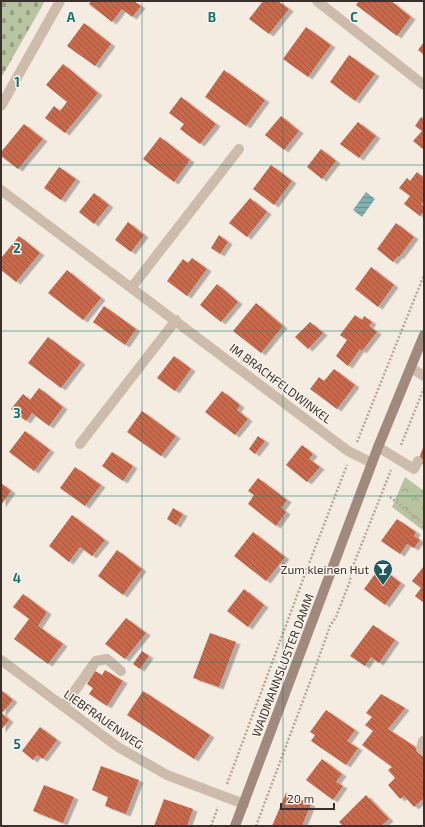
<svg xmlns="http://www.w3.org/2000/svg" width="425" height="827" viewBox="0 0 425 827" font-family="'Exo 2',sans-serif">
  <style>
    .cemetery { fill: url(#cemetery-stones) }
    .park { fill: url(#park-crowns) }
    .water { fill: url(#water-rules) }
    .building { fill: url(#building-back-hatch); filter: url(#shadow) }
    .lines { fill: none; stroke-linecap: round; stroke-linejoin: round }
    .path { stroke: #b9a596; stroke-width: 2.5; stroke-dasharray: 2 2; stroke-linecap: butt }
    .lane { stroke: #cdbbac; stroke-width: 10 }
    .street { stroke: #cdbbac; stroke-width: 10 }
    .secondary { stroke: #a18a7d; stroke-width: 10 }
    .grid { fill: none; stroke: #0f766e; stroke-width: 1; stroke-opacity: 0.55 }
    .labels { text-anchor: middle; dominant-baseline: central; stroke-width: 3; stroke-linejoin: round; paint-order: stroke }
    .street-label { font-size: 12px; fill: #3b302b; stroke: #fbf5ee }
    .poi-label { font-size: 12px; fill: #3b302b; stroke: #fbf5ee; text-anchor: end }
    .grid-label { font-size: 13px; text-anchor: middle; font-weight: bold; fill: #0f766e; stroke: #fbf5ee; stroke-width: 3; stroke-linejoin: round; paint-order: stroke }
  </style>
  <defs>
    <pattern id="cemetery-stones" width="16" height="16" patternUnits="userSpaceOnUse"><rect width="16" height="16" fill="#b8c4a0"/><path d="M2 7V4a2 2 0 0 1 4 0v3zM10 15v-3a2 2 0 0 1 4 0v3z" fill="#97a083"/></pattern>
    <pattern id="park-crowns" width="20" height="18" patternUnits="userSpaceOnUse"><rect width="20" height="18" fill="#b8c4a0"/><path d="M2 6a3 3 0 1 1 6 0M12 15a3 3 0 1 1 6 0" fill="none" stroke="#97a083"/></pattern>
    <pattern id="water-rules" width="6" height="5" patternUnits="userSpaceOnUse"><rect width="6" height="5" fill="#7fb0b2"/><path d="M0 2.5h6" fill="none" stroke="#699091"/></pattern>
    <pattern id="building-back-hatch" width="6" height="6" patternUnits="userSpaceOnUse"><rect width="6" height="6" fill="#c8694b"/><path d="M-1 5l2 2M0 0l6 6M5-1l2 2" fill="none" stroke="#a4573f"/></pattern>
    <filter id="shadow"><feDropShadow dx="4.5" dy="2.5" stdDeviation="0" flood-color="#0004"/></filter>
  </defs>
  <rect width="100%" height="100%" fill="#f4ebe1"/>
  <path class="cemetery" d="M1,1H45L1,78Z"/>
  <path class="park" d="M405,477L424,491V531L392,507Z"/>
  <path class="water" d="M366,192L375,199L362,217L353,210Z"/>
  <path class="building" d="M91,1H134L141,6L132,17L122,9L112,22L89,4Z
    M263,1H278L289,9L269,34L249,19Z
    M359,1H391L411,17L397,36L356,5Z
    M84,23L111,44L95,66L67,46Z
    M306,27L331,45L308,77L283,59Z
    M424,42V55L418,50Z
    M349,55L375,74L355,101L330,82Z
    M63,64L98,93L65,133L45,118L54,106L60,111L67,102L46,85Z
    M224,70L265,100L246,126L205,97Z
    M181,97L216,124L200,144L180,129L184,124L169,113Z
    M281,116L299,131L284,150L265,135Z
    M421,117L424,119V150L413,141L422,131L415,126Z
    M358,122L376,136L359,158L340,144Z
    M24,124L43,139L18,169L1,156V152Z
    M160,137L190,160L174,182L143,159Z
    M321,149L336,161L322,179L307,167Z
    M271,165L292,181L274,205L253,189Z
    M59,167L76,179L61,200L44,188Z
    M417,172L424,178V201L421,204L424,207V211L420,216L404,204L410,196L399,188L407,178L410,181Z
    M94,193L109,205L94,224L79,212Z
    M250,198L267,212L247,237L229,223Z
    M128,222L144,235L131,252L115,240Z
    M396,223L414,237L399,257L398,256L393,262L377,249Z
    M219,235L228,242L220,254L211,248Z
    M19,236L40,253L16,282L1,270V256L2,257Z
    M192,258L207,269L187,296L167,281L183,259L188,263Z
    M371,267L394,285L378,307L355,289Z
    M67,270L101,298L83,320L48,293Z
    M217,284L238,302L221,322L200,305Z
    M256,303L283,326L261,353L233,331Z
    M104,306L136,329L125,345L93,322Z
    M355,315L362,320L364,316L372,322L369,326L377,332L362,351L360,349L348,366L336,356L347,340L340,335Z
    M310,322L323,333L308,349L295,337Z
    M48,337L81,362L61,388L28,363Z
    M174,356L191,369L175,391L157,378Z
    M334,369L355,385L337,409L310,389L319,377L324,381Z
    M39,388L63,407L49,426L32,413L26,421L11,409L23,394L30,400Z
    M222,391L240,405L237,410L248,419L235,435L205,412Z
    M142,411L176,436L161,456L127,432Z
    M25,431L50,450L34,471L9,452Z
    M258,436L265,441L255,454L249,449Z
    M302,445L313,454L309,459L320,467L307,482L286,465Z
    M424,445V465L418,461Z
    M112,452L133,466L123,481L102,466Z
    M75,467L101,485L85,506L60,488Z
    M258,478L287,500L281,508L286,512L276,526L248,504L254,495L248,491Z
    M1,483L11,491L1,505Z
    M173,508L183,514L176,525L167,519Z
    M72,515L105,540L92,556L80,547L69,562L49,546Z
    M397,519L416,532L414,536L420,540L414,548L407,544L400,554L381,541Z
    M253,532L285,557L266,581L234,556Z
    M117,550L142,569L123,595L98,576Z
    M424,566V603L415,596L421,588L412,581Z
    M380,567L401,583L385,605L364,589Z
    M244,589L264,605L248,627L227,611Z
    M23,594L47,612L38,626L63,644L48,664L14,639L29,619L13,607Z
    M126,618L146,633L125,659L105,644Z
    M373,625L395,640L379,663L371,657L365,666L350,656Z
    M210,633L236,642L219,687L193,678Z
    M142,651L149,656L140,669L133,664Z
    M105,670L123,681L107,706L89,694L93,688L87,684L95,671L102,675Z
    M1,690L13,700L2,713L9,720L1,730Z
    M143,691L210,735L194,759L127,715Z
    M381,694L405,708L388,729L414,746L424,757V763L423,764L424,766V798L414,807L404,796L400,799L388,785L395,778L388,770L392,767L362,745L373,731L365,725L372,717L366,713Z
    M326,710L355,730L347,741L358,748L346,765L311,741L315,735L310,732Z
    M40,727L57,740L43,759L37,755L33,760L22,751Z
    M322,759L342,774L336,782L343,786L333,800L306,780Z
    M101,766L139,780L126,814L105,806L108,797L92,790Z
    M44,785L74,797L63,823L33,811Z
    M286,793L311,804L302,826H272Z
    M366,795L389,819L381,826H343L339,822Z
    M164,799L193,809L187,826H154Z"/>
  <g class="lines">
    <path class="path" d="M357,442L424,275
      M401,445L424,388
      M390,497L424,524
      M227,784L305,574L347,465
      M211,826L218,807
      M256,826L313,674L330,626L336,617L350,581L351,571L391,470"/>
    <path class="lane" d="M378,447L414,469L418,461
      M63,706L71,696L96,661L107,659L121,671
      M423,741L421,749L424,751"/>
    <path class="street" d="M317,1L424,85
      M1,106L60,1
      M1,190L348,451L372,463
      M132,287L239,149
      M411,368L424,376
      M80,444L176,320
      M1,660L118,747L167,775L244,804"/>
    <path class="secondary" d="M235,826L378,447L424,335"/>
  </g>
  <path class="grid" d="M142,1V826M283,1V826M1,165H424M1,331H424M1,496H424M1,662H424"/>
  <defs>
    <symbol id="bar-pin" viewBox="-11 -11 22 30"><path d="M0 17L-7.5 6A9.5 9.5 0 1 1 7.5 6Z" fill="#1f5a5e" stroke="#fbf5ee"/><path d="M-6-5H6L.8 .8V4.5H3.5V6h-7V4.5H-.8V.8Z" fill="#fff"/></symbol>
  </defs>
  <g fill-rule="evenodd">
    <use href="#bar-pin" x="372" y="558" width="22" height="30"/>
  </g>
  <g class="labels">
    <g class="street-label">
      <text transform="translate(281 383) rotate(37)">IM BRACHFELDWINKEL</text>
      <text transform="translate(282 665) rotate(-69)">WAIDMANNSLUSTER DAMM</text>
      <text transform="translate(104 719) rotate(35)">LIEBFRAUENWEG</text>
    </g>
    <g class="poi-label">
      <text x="369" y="569">Zum kleinen Hut</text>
    </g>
  </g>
  <g class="grid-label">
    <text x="71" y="22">A</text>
    <text x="212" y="22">B</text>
    <text x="354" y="22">C</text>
    <text x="17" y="87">1</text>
    <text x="17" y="253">2</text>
    <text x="17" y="418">3</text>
    <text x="17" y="583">4</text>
    <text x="17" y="749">5</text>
  </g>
  <rect width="425" height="827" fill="none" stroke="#3b302b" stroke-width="4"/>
  <path d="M281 803v6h53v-6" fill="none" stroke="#3b302b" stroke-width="2"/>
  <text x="287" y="803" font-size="12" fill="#3b302b" stroke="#fbf5ee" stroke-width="3" paint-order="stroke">20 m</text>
</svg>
